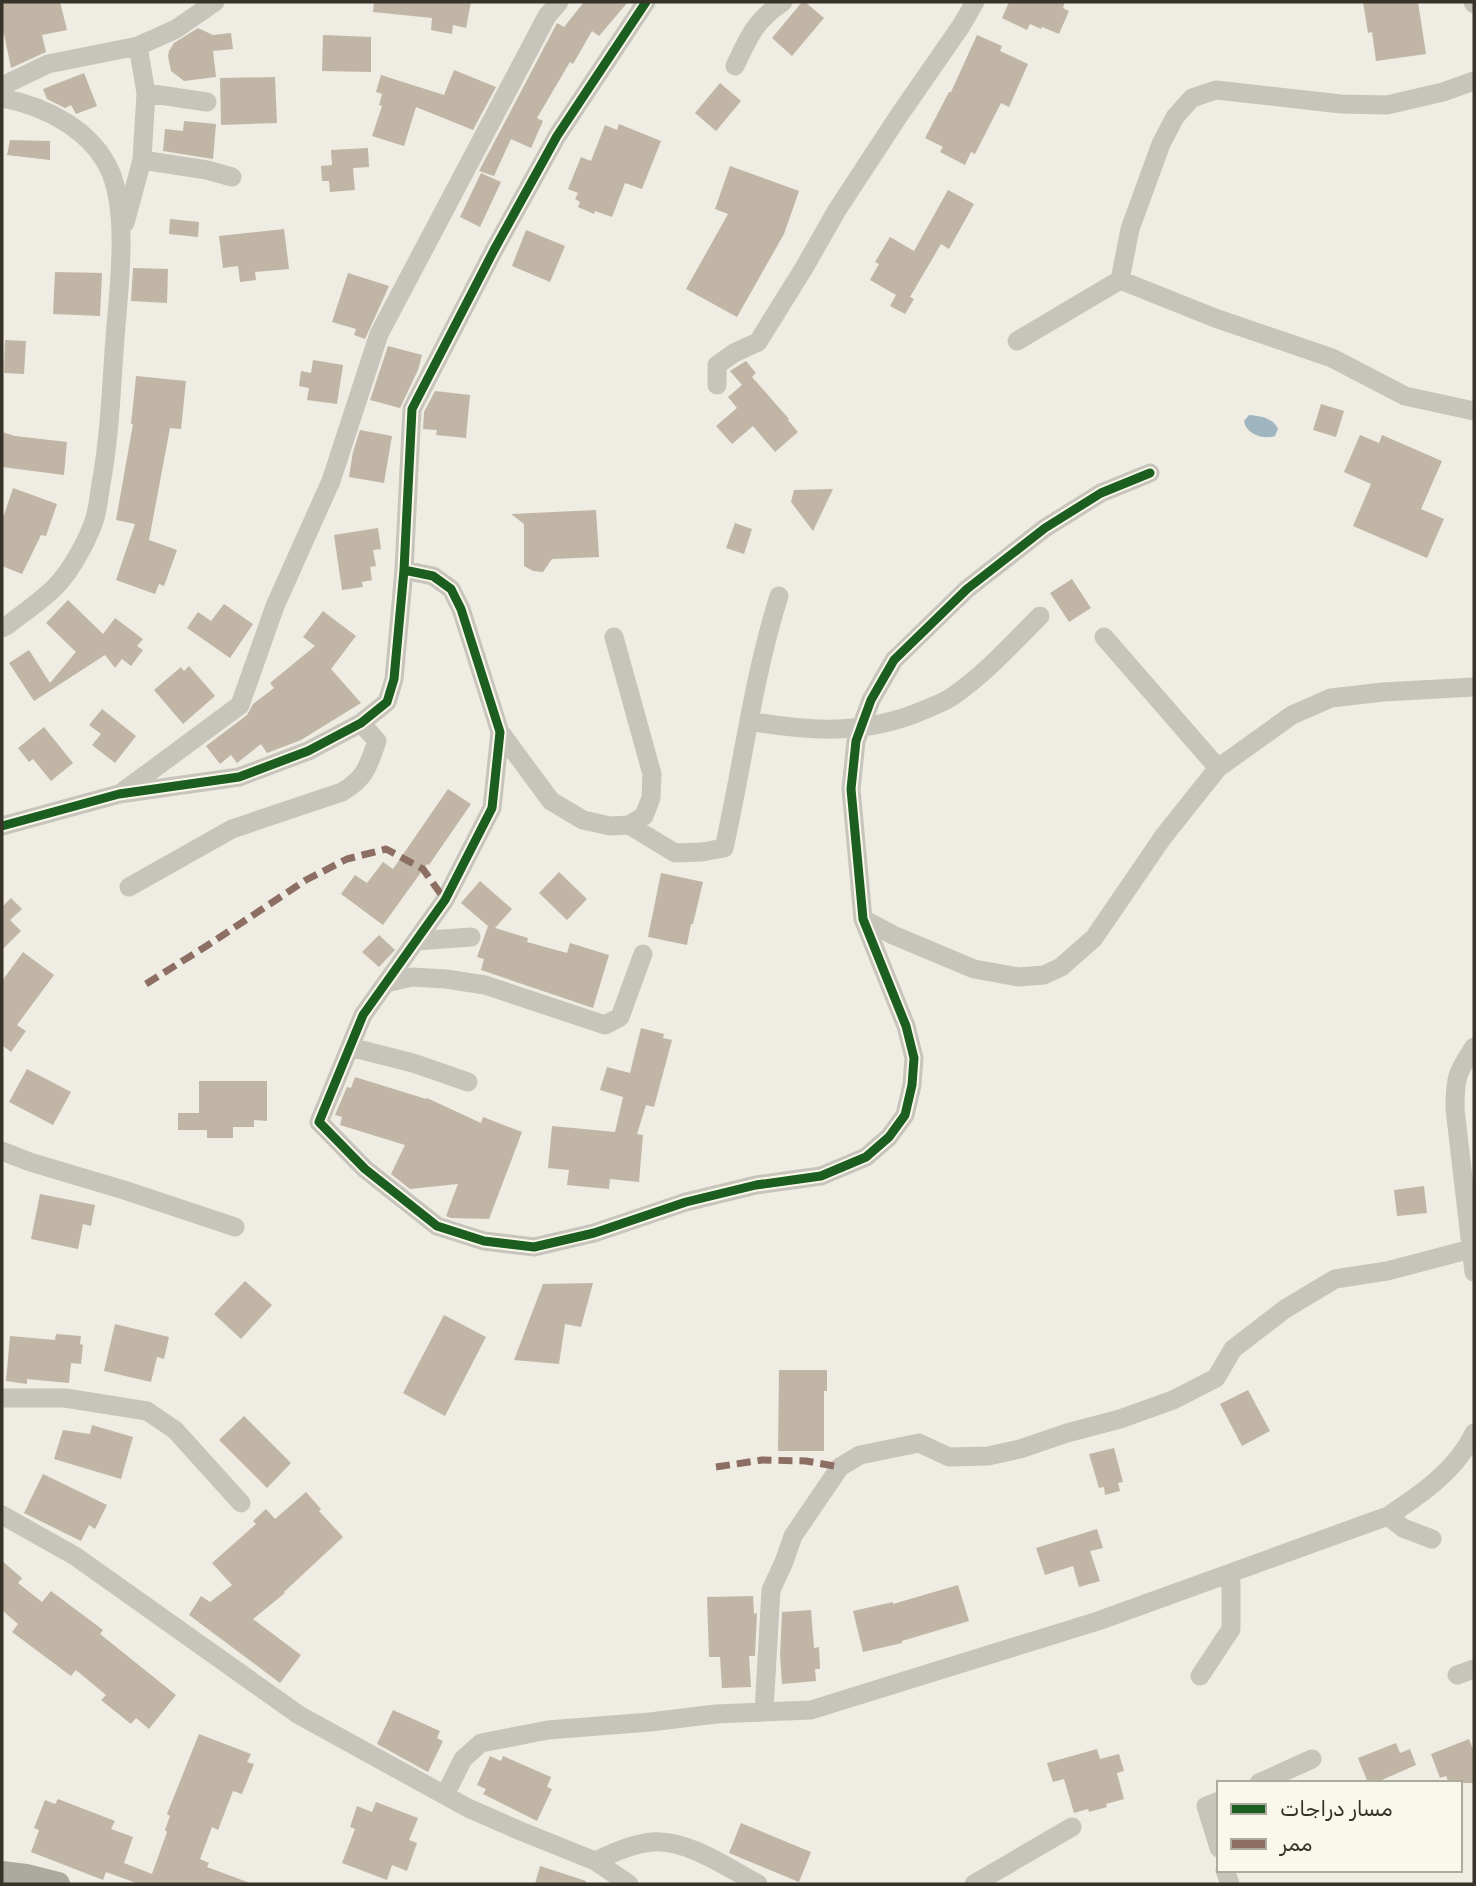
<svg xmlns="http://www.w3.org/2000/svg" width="1476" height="1886" viewBox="0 0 1476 1886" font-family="Rubik,'Noto Naskh Arabic',sans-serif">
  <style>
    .water { fill: #9fb5bf }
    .building { fill: #c1b6a5 }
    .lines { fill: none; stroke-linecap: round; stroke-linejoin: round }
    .minor { stroke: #c7c4bc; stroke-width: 19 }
    .major { stroke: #aca9a1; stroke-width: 24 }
    .quiet { stroke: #8d6e63; stroke-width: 7; stroke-dasharray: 14 7; stroke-linecap: butt }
    .cycleway-casing { stroke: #faf8eb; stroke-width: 13 }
    .cycleway { stroke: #1b5e20; stroke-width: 9 }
  </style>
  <rect width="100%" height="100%" fill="#eeece3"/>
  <path class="water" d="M1249,415C1261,416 1273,418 1278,429L1275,436C1263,440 1246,434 1244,421Z"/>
  <path class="building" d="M2,2H60L67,30L42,35L46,52L11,68L4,34H2Z
    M374,2H471L466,28L453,25L452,34L431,30L432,18L373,12Z
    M584,2H628L599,36L592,31L573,64L570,62L537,118L543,121L531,148L511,139L494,176L479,171L557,23L564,27Z
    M802,2H805L824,18L792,56L772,38Z
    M1009,2H1065L1063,8L1069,11L1059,34L1042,27L1041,29L1030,24L1027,30L1002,18Z
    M1363,2H1418L1426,54L1376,61L1372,32L1368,33Z
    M198,28L213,35L231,33L233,49L213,51L216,77L184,81L171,71L168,56L169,51L174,43Z
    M323,35L371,37V72L322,71Z
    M977,35L1002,46L1000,51L1028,64L1009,107L1001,103L975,154L971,152L965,165L940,152L943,147L925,138L949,92H951Z
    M454,70L496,87L473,130L416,107L404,146L372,136L382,106L379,105L382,94L376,92L381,75L444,95Z
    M84,73L97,106L76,114L71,105L65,108L47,99L43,89Z
    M275,77L277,123L221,125L220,78Z
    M720,83L741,101L716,131L695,113Z
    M184,121L216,124L213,159L163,151L165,129L183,131Z
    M619,124L661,141L642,189L625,183L612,217L595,211L594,214L578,207L580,202L575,199L578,193L568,189L581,157L591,161L605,125L617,130Z
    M10,140L50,141V160L7,155Z
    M368,148L369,167L353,168L355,190L330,192L329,181H322L321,166L332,165L331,150Z
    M730,166L799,191L784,234L737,317L686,289L728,214L715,209Z
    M481,173L501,182L480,227L460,217Z
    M948,190L974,204L949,249L941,244L910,297L914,299L905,314L890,306L896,295L870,280L879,264L875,262L890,237L914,251Z
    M170,219L199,222L198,237L169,234Z
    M284,229L289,269L255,272L256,280L240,282L238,266L223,268L219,236Z
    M526,230L565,246L550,282L512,266Z
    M133,268L168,269L167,303L131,301Z
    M55,272L102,273L100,316L53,314Z
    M348,273L389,286L365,339L354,335L356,329L332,322Z
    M5,340L26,341L24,374L4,373Z
    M388,346L422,355L418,370L400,408L370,400Z
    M313,360L343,365L337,404L307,400L309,388L299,386L301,371L311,373Z
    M746,361L756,373L752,377L789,419L788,420L798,432L775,452L753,426L732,444L716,426L737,408L728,397L742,385L730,371Z
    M136,376L186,381L181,429L170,428L149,540L177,550L164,586L159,584L155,594L116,580L135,524L116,520L133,424H131Z
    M435,391L470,395L466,438L436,435L437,430L423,429L424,412Z
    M1321,404L1344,411L1336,437L1313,430Z
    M360,430L392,436L384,483L349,477L353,452Z
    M2,432L15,436L67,442L64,475L2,467Z
    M1360,435L1379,443L1382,435L1442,461L1421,509L1444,519L1427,558L1353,526L1371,484L1344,472Z
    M13,488L57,504L46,536L41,535L22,574L2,566V521Z
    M833,489L813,531L791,502L794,490Z
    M596,510L599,557L552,559L543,572L533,571L524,566V524L511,514Z
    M735,523L752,529L744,554L726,548Z
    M378,528L381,549L373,550L376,566L370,567L372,580L362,582L363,587L342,590L334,535Z
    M1072,579L1091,608L1069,622L1050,593Z
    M68,600L103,634L115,618L143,639L137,646L143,650L131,666L122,659L115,668L105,655L34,701L9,663L29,650L50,683L76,652L46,623Z
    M224,604L253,624L230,658L187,628L198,612L211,621Z
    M323,611L356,636L331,669L361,703L301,740L267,753L261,744L237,763L231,755L220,764L206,746L247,715L253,704L274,688L270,683L315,646L303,637Z
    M189,666L215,696L183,724L154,690L181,667L184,671Z
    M102,709L136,736L115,763L92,745L101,734L89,725Z
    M44,727L73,763L51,781L33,759L29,762L18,748Z
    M448,789L471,804L429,865L427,864L383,925L341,894L355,875L367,883L383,862L393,869Z
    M559,872L587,899L567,920L539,893Z
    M661,873L703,882L693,924H691L687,945L648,937Z
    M480,881L512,909L495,928L528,938L527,942L567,953L570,943L609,955L593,1008L481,970L484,959L477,957L488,926L461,903Z
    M11,898L22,909L10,920L21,931L2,950V907Z
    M379,935L395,950L379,967L362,952Z
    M23,952L54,975L17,1025L26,1031L11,1052L2,1045V981Z
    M641,1028L664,1034L663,1038L672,1040L654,1107L646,1105L637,1134L643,1135L639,1182L610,1179L609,1189L567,1185L569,1170L548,1168L552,1126L615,1132L623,1097L600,1090L607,1067L630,1073Z
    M27,1069L71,1092L53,1125L9,1102Z
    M355,1077L426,1099L427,1098L481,1123L483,1117L522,1132L489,1219L451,1218L446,1216L458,1184L410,1189L391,1174L405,1145L340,1125L342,1117L335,1115L347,1087L351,1088Z
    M199,1081H267V1121L254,1120V1127H233V1138H207V1130H178V1113H199Z
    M1424,1186L1427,1213L1397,1216L1394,1190Z
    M40,1194L95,1205L91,1226L83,1224L78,1249L31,1239Z
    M245,1281L272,1305L241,1339L214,1314Z
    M593,1283L581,1327L565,1324L559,1364L514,1360L543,1284Z
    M444,1315L486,1337L445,1416L403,1393Z
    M115,1324L169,1337L164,1359L157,1357L151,1382L104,1371Z
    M56,1334L81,1336L80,1344L83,1345L81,1364L71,1363L69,1383L27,1379V1384L6,1381L10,1336L55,1340Z
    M779,1370H827V1391H824V1451H778Z
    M1248,1390L1270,1431L1242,1446L1220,1404Z
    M244,1416L291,1463L267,1488L219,1440Z
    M92,1425L133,1437L121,1479L54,1459L63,1430L90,1434Z
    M1114,1448L1123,1482L1118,1483L1120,1491L1105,1495L1104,1487L1099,1488L1089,1454Z
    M43,1474L107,1505L95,1529L89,1525L81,1541L24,1513Z
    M306,1492L321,1509L319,1511L343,1537L284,1592L285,1593L253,1619L301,1655L280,1683L189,1615L201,1596L210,1602L232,1585L212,1563L256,1524L253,1521L266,1509L275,1519Z
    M1097,1529L1103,1548L1090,1551L1100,1581L1079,1587L1073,1566L1045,1575L1036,1548Z
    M2,1561L22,1578L18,1583L42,1602L51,1591L103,1630L100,1634L176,1695L149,1729L136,1718L131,1724L101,1700L106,1695L76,1670L71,1676L12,1632L18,1624L2,1610Z
    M958,1585L969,1621L902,1641V1643L863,1652L853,1611L893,1602V1604Z
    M753,1596L754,1614L757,1613L755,1656H749L751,1687L722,1688L720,1657H709L707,1597Z
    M811,1610L814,1648L819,1647L820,1669H815L816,1681L782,1684L780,1655L782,1612Z
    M393,1710L440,1731L437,1738L443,1741L428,1772L377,1744Z
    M199,1734L251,1754L247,1762L254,1764L242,1794L233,1791L218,1830L212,1827L200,1859L209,1863L207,1867L250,1883V1884H139L106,1872L103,1880L31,1852L39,1830L34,1828L45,1800L55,1804L58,1799L115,1821L111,1829L133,1837L124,1863L152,1874L167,1832L165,1830L170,1816L167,1814Z
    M1469,1739L1474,1752V1783H1449L1446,1776L1440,1778L1431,1754Z
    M1396,1743L1400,1753L1410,1749L1416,1765L1375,1783H1368L1358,1758Z
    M1097,1749L1100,1759L1119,1754L1124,1771L1117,1773L1124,1799L1106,1804L1107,1807L1089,1812L1088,1809L1074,1813L1064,1779L1053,1782L1047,1763Z
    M490,1756L501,1761L503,1756L551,1777L547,1787L552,1789L537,1821L483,1794L486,1789L477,1785Z
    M376,1802L418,1818L409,1840L417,1843L407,1871L392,1865L387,1880L342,1863L355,1829L350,1827L357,1806L372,1812Z
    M741,1823L811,1852L799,1882L729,1853Z
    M540,1866L586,1881V1884H535Z"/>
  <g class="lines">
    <path class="minor" d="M1473,2L1474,4
      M735,66C749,36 755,21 783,2
      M2,86L48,64L138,46L176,29L215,2
      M146,93L207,102
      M2,98C45,106 93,130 111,173C130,221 117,300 114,352C111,397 109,440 101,484C99,496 98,509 94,521C87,541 72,569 57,585C43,600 24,612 8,625L2,628
      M142,160L207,170L232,177
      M125,223L142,160L146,93L138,46
      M1120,280L1215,318L1332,358L1405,396L1474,411
      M1017,341L1120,280L1130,229L1161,144L1175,117L1192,98L1216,90L1341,104L1387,105L1443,92L1474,81
      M717,385V365L734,353L758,342L804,268L837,210L898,117L961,26L975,2
      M404,570L433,576L451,589L461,609L500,732L492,808L445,900L363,1015L319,1122L365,1169L437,1226L484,1241L534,1247L594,1233L686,1202L756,1185L821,1176L866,1157L889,1137L905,1115L912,1085L914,1058L906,1026L863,919L851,789L856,741L871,700L894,660L967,589L1045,528L1101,493L1150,473
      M1104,637L1218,768
      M749,721C810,732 866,735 924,710C933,706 945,702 953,696C985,674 1012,644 1040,616
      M500,732L551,801L583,820L610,826L629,825L644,816L651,798L652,774L614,637
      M121,793L240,705L275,606L331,481L379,334L547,16L559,2
      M629,825L675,853L702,852L724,848C743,764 753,678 779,596
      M2,826L119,794L239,777L308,751L361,723L387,702L394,679L404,570L412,409L494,250L557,136L646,2
      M129,887L232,829L342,792C366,778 368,766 377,741L361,723
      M863,919L893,935L974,969L1018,977L1044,975L1061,967L1094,938L1163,837L1218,768L1292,715L1331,698L1383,692L1474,687
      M416,941L471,937
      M386,983L412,977L446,979L485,985L605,1025L620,1017L643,954
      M350,1047L413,1063L468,1082
      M1474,1047C1457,1073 1455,1077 1455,1109L1474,1272
      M2,1151L30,1162L124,1190L235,1227
      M2,1398H65L147,1411L175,1430L241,1503
      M2,1515L75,1556L299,1715L468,1808L518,1830L595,1861L629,1884
      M1388,1516L1403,1528L1432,1539
      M1457,1675L1474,1669
      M1200,1676L1231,1629V1573
      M764,1711L771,1590L784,1562L793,1536L840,1467L860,1455L919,1443L949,1457L988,1456L1020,1449L1067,1433L1120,1419L1173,1400L1216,1378L1233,1349L1285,1309L1335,1279L1387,1271L1471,1249
      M1259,1783L1312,1759
      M445,1795L463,1759L481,1743L548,1730L650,1722L716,1714L811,1710L1098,1621L1388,1516C1420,1495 1457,1470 1474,1433
      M1219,1801L1206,1806L1219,1848
      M595,1861C613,1853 632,1844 652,1842C687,1839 728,1868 758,1884
      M1225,1870L1230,1884
      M974,1884L1072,1827"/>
    <path class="major" d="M2,1873L26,1876L58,1884"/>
    <path class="quiet" d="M146,984L208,945L306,880L347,859L386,849L423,869L445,900
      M716,1467L762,1460L806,1461L840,1467"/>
    <defs>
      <path id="cycleway" d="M404,570L433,576L451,589L461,609L500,732L492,808L445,900L363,1015L319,1122L365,1169L437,1226L484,1241L534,1247L594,1233L686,1202L756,1185L821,1176L866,1157L889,1137L905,1115L912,1085L914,1058L906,1026L863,919L851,789L856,741L871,700L894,660L967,589L1045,528L1101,493L1150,473
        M2,826L119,794L239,777L308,751L361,723L387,702L394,679L404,570L412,409L494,250L557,136L646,2"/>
    </defs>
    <use href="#cycleway" class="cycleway-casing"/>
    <use href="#cycleway" class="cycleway"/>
  </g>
  <rect width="1476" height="1886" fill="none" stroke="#383329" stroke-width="7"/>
  <rect x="1217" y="1781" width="245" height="91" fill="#faf8eb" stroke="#aca99d" stroke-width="2"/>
  <rect x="1231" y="1804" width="35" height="10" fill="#1b5e20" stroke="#aca99d" stroke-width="2"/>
  <text x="1280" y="1816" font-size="21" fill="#383329">مسار دراجات</text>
  <rect x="1231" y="1839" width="35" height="10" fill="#8d6e63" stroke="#aca99d" stroke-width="2"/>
  <text x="1280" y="1851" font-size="21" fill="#383329">ممر</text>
</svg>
